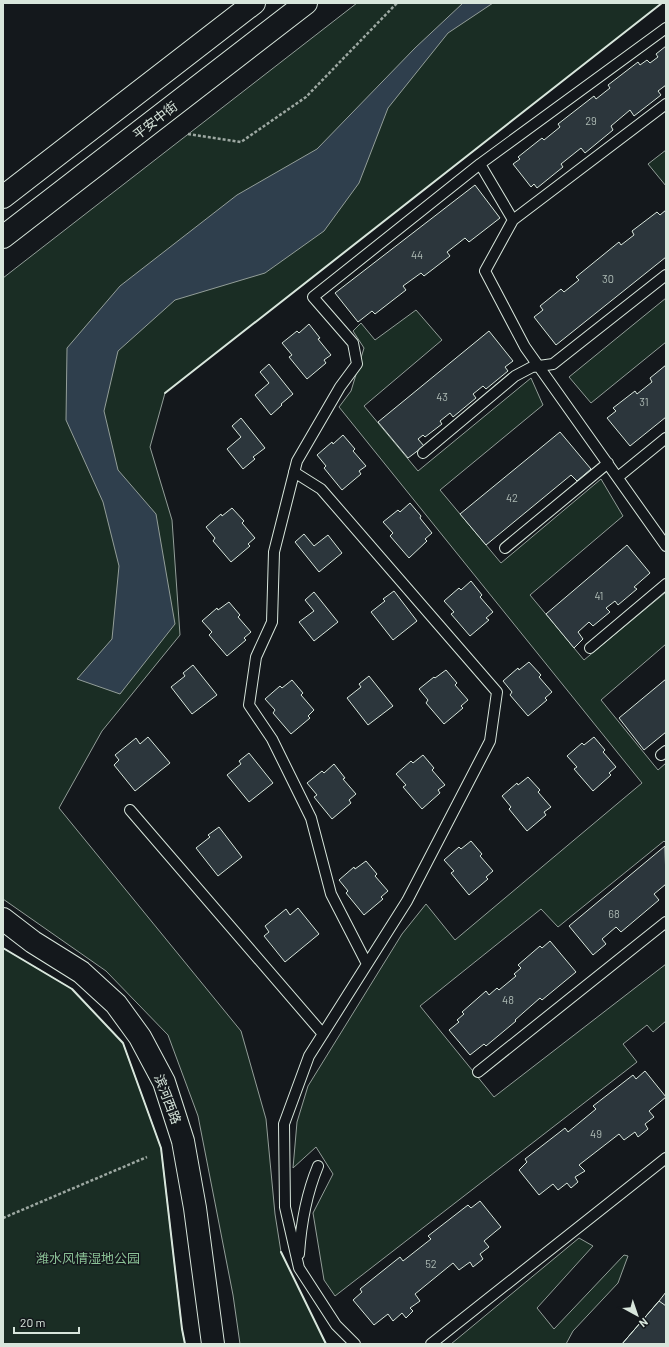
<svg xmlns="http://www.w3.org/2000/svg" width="669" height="1347" viewBox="0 0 669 1347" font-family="Barlow,'Noto Sans SC',sans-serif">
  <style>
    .green { fill: #1a2d24; stroke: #939e99 }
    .water { fill: #2f3f4d; stroke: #939e99 }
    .building { fill: #2c363c; stroke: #d8e6dc }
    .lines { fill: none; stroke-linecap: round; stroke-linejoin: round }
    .lane-casing { stroke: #d8e6dc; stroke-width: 12 }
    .secondary-casing { stroke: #d8e6dc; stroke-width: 24 }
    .primary-casing { stroke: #d8e6dc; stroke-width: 24 }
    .path { stroke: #9da8a2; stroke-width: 2.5; stroke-dasharray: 3 2; stroke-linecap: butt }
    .lane { stroke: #14181c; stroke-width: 10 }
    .secondary { stroke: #14181c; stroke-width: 22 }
    .primary { stroke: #14181c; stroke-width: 22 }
    .wall { stroke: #d8e6dc; stroke-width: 2 }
    .labels { text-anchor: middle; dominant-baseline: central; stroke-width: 3; stroke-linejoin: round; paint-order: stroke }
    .number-label { font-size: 11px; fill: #adbab4 }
    .street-label { font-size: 13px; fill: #d8e6dc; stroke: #14181c }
    .park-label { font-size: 13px; fill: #8ac095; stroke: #14181c }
  </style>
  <rect width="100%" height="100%" fill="#14181c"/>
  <path class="green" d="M357,3H662L165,393L150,447L172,520L180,635L102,731L59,808L241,1031L266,1119L275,1214L281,1252L326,1344H240L233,1295L198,1116L168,1035L106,971L3,899V278Z
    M666,150V186L648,164Z
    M666,298V342L591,403L569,377Z
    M416,310L442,340L364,406L418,471L531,378L543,405L440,490L501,563L601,479L623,516L530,595L584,660L666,592V644L601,700L658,770L666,763V843L664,841L558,927L541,909L420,1006L494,1097L666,964V1021L653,1032L647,1025L623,1044L637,1062L335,1296L324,1280L313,1213L333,1174L316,1147L293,1168L297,1122L308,1086L402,934L426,904L455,940L642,783L339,407L351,391L364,348L353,331L361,323L375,340Z
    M3,948L72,989L123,1043L161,1148L182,1329L185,1344H3Z
    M579,1238L593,1246L537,1308L554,1329L624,1255L628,1256L618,1283L573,1331L566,1344H451Z"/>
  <path class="water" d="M463,3H493L448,33L388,108L359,183L324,231L265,273L175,300L118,351L104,411L118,470L156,514L175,624L120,694L77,679L112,639L119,566L103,502L66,420L67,348L120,286L237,195L317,149L415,48Z"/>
  <path class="building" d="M666,46V85L658,91L661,95L634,116L630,110L611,126L613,130L585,153L581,148L561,164L563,167L537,188L534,184L531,187L513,164L520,159L518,157L542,138L544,140L560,127L558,124L594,96L596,99L610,88L608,85L638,62L640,65L647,60L650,63L658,57L656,54Z
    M475,185L500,218L469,242L465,238L447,252L450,256L424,276L421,273L403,286L406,290L375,314L372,311L358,322L335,293Z
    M666,210V257L556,345L534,317L543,310L540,306L561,289L564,292L579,280L576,277L619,242L621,245L634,235L632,231L657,212L660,215Z
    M309,324L320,338L318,339L331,355L324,360L326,363L307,379L289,357L292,355L282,343L297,331L299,333Z
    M489,331L513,361L505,367L508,371L486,389L483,386L473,394L476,398L453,417L450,413L440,421L442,424L425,437L423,435L418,439L424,446L408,458L378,422Z
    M269,364L293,394L281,404L282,405L271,415L255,395L269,383L260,372Z
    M666,365V417L630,446L607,418L616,411L613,408L635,391L637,394L652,382L650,378Z
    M241,418L265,448L253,457L255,459L243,469L227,449L241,437L232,426Z
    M560,432L591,469L577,481L571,475L486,545L460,514Z
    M343,435L355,449L353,451L366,466L359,471L361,474L342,490L324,468L326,466L317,455L332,442L333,444Z
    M410,503L421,516L420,518L432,533L425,539L427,541L409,558L390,536L393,533L383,522L398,510L400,512Z
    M232,508L244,521L242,523L255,538L248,544L250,546L231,562L213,541L215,538L206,527L221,514L222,516Z
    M304,534L314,546L328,535L342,553L319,572L295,542Z
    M627,545L650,573L634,587L637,589L618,605L615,601L606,608L610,612L593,626L589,622L578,632L583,639L574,648L546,614Z
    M471,581L482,595L480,597L493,612L486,618L489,620L470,636L451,614L454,612L444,601L459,588L461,590Z
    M394,591L417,621L393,640L371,612L385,601L383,599Z
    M314,592L338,622L314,641L299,622L314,611L305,600Z
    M229,602L240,615L238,617L251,632L244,638L246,640L227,656L209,635L212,632L202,621L217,608L218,610Z
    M529,662L541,675L539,677L552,692L545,698L547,700L528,716L510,695L512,692L503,681L518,668L519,670Z
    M193,665L217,695L192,714L171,687L185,676L183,673Z
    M446,670L457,683L455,685L468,700L461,706L463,708L444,724L426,703L428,700L419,689L434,677L435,678Z
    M369,676L393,706L368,725L347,698L361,687L359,684Z
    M666,679V732L644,750L619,718Z
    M292,680L303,693L301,695L314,710L308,716L310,718L291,734L273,713L275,710L265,699L280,686L282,688Z
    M148,737L170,763L135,791L114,765L119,760L115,755L136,738L140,744Z
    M594,737L605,750L603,752L616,767L609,773L611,775L593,791L574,769L577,767L567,756L582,743L584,745Z
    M249,753L273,783L249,802L227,775L241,764L239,761Z
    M423,755L434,768L432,770L445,785L438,790L440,793L422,809L403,787L406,785L396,774L411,761L413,763Z
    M334,764L345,778L343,779L356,794L349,800L351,803L332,819L314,797L317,795L307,783L322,771L324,773Z
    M528,777L540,790L538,792L551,807L544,812L546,815L527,831L509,809L511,807L502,796L517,783L518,785Z
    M219,827L242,857L218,876L196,848L210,837L208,835Z
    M471,841L482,854L480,856L493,871L486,877L488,879L469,895L451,873L454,871L444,860L459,847L461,849Z
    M665,846L666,884L654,894L659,900L621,932L616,927L602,939L606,944L593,955L569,926Z
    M366,861L377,874L375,876L388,891L381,897L383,899L364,915L346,893L348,891L339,880L354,867L355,869Z
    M298,908L319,934L285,962L264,936L269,932L265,926L286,909L290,915Z
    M550,941L576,972L542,1000L540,998L515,1020L516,1021L486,1046L484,1044L470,1055L449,1030L459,1022L457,1020L464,1014L462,1012L486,991L489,995L497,988L499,990L516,976L514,974L521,968L518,965L540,946L542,948Z
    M645,1071L666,1097L649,1111L654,1117L645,1124L648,1129L638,1137L635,1132L624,1140L619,1134L579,1165L585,1171L575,1177L578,1182L571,1188L567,1183L558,1190L553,1184L539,1195L519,1170L527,1162L525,1159L565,1128L568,1132L596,1109L593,1106L633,1075L636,1079Z
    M480,1201L501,1227L484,1241L489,1247L480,1254L483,1259L473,1267L470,1262L459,1270L453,1263L415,1294L420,1301L410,1308L413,1311L406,1318L402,1313L393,1321L388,1314L374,1325L353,1300L362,1292L360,1289L400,1257L403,1261L431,1239L428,1236L468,1205L471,1208Z
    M666,1292V1344H622L659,1301Z
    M659,1301L666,1306V1344H622Z"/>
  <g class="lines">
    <defs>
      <path id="lane" d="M480,164L513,220L485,271L525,347L666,546
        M513,220L666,104
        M423,453L515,376L532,367L553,364L666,275
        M294,472L321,489L497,692L490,741L407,901L309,1056L284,1124L285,1207L299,1268L336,1325L355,1344
        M618,477L666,438
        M505,548L608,463
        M590,648L666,584
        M661,755L666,751
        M130,810L323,1034
        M367,964L331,894L311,818L272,739L249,705L256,657L272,622L274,552L297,461L340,387L357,364L353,343L313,297L480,164L666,28
        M478,1072L666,922
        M299,1254C301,1224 306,1195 318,1166
        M431,1344L666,1158"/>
      <path id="secondary" d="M3,919L33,942L81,972L116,1004L140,1037L164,1082L183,1141L195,1208L213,1344"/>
      <path id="primary" d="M3,197L254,3
        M3,237L306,3"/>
    </defs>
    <use href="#lane" class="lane-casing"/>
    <use href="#secondary" class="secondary-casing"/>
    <use href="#primary" class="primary-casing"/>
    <path class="path" d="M188,134L241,142L306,97L397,3
      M3,1218L147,1157"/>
    <use href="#lane" class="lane"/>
    <use href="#secondary" class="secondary"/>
    <use href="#primary" class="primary"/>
    <path class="wall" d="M165,393L662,3
      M3,948L72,989L123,1043L161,1148L182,1329L185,1344
      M281,1252L326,1344"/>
  </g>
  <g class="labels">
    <g class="number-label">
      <text x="591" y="120">29</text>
      <text x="417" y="254">44</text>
      <text x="608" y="278">30</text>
      <text x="442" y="396">43</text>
      <text x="644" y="401">31</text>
      <text x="512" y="497">42</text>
      <text x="599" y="595">41</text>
      <text x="614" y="913">68</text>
      <text x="508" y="999">48</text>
      <text x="596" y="1133">49</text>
      <text x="431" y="1263">52</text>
    </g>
    <g class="street-label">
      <text transform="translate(155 120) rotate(-38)">平安中街</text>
      <text transform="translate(168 1099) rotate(69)">滨河西路</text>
    </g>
    <g class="park-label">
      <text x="88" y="1258">潍水风情湿地公园</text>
    </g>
  </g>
  <rect width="669" height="1347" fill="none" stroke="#d8e6dc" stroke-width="8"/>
  <g transform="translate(637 1315) rotate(140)" stroke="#14181c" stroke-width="3" paint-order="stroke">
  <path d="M0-3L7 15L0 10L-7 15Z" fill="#d8e6dc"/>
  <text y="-6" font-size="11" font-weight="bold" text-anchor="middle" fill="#d8e6dc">N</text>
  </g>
  <path d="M14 1327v6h65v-6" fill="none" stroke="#d8e6dc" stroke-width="2"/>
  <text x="20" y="1327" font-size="12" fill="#d8e6dc" stroke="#14181c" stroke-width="3" paint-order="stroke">20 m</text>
</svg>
